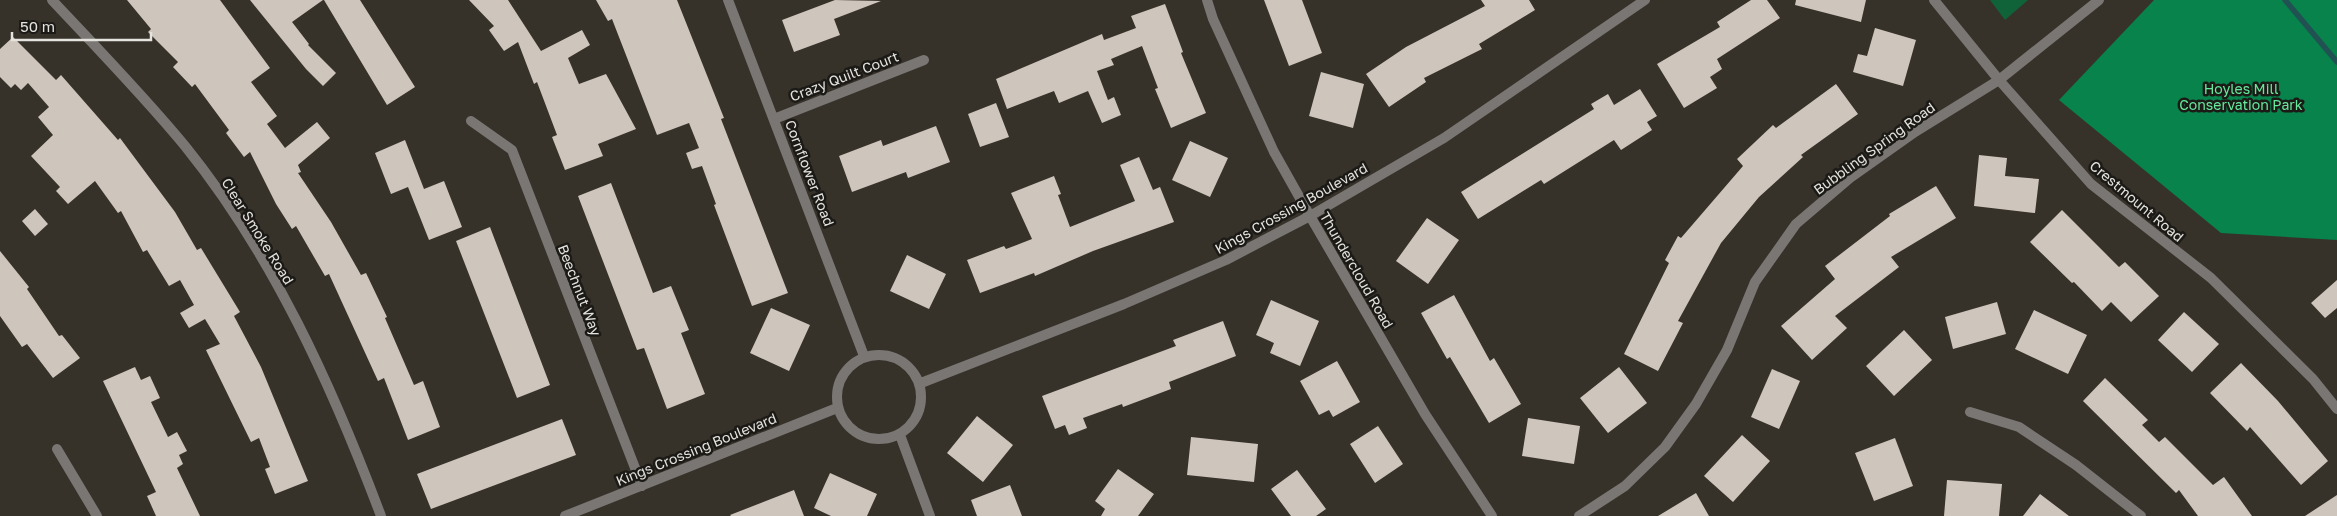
<svg xmlns="http://www.w3.org/2000/svg" width="2337" height="516" viewBox="0 0 2337 516" font-family="'Golos Text',sans-serif">
  <style>
    .green { fill: #106239 }
    .forest { fill: #07834b }
    .lines { fill: none; stroke-linecap: round; stroke-linejoin: round }
    .stream { stroke: #215152; stroke-width: 5.5 }
    .building { fill: #cec5bd }
    .minor { stroke: #7a7673; stroke-width: 10 }
    .labels { text-anchor: middle; dominant-baseline: central; stroke-width: 5; stroke-linejoin: round; paint-order: stroke }
    .street-label { font-size: 14px; fill: #e5e3de; stroke: #1c1a16 }
    .park-label { font-size: 14px; fill: #65e99d; stroke: #1c1a16 }
  </style>
  <rect width="100%" height="100%" fill="#36322a"/>
  <path class="green" d="M1990,0H2028L2005,20Z"/>
  <path class="forest" d="M2154,0H2337V240L2221,233L2059,100Z"/>
  <g class="lines">
    <path class="stream" d="M2285,0L2337,62"/>
  </g>
  <path class="building" d="M127,0H220L270,68L251,82L277,116L267,124L285,148L317,122L330,138L298,165L301,172L298,173L331,222L361,275L366,273L387,317L385,318L414,385L423,381L440,427L408,440L384,378L378,381L329,274L325,276L296,226L292,229L276,204L250,152L244,157L226,133L229,130L195,84L192,87L173,67L178,62L148,32L151,29Z
    M250,0H323L292,22L309,44L308,45L336,73L323,86L306,69Z
    M324,0H360L415,87L387,105Z
    M469,0H508L541,51L582,30L590,45L568,58L579,84L606,74L636,129L598,144L603,156L565,170L552,137L557,135L537,82L534,84L518,42L504,51L489,30L494,26Z
    M596,0H677L724,118L721,119L788,293L752,306L714,205L716,204L702,166L692,169L686,153L699,148L689,123L657,135L612,19L608,21Z
    M835,0L881,1L834,19L840,35L794,52L782,20Z
    M1264,0H1302L1322,53L1289,66Z
    M1481,0H1529L1535,10L1479,44L1482,49L1424,78L1426,82L1389,107L1366,74L1406,47L1485,6Z
    M1751,0H1767L1780,18L1717,59L1722,69L1710,77L1717,88L1684,108L1657,64L1720,27L1717,22Z
    M1796,0H1866L1861,22L1795,5Z
    M1165,4L1183,52L1181,53L1206,113L1171,128L1155,89L1158,88L1142,46L1111,59L1114,65L1097,71L1108,100L1114,97L1121,115L1102,123L1088,91L1059,103L1054,91L1007,109L996,79L1102,34L1104,40L1136,28L1131,16Z
    M1875,28L1916,40L1903,86L1853,72L1858,54L1867,56Z
    M13,37L56,80L61,75L118,140L120,138L175,212L197,250L201,248L240,312L234,316L261,367L308,481L275,494L265,469L270,467L259,438L251,442L206,350L220,344L205,319L189,328L180,313L194,305L180,280L169,286L147,250L143,252L121,211L118,213L95,181L68,204L56,191L60,187L31,156L53,135L38,117L49,107L28,83L21,90L15,84L11,88L0,77V49Z
    M1321,72L1364,84L1353,128L1309,116Z
    M1836,84L1858,114L1801,155L1803,157L1759,197L1721,243L1678,321L1683,323L1658,371L1624,354L1669,263L1665,260L1678,236L1681,238L1743,166L1737,159L1773,125L1776,128Z
    M1640,89L1657,116L1647,122L1652,130L1621,150L1614,140L1544,184L1541,180L1478,219L1461,192L1594,109L1591,104L1608,94L1614,105Z
    M996,103L1009,137L980,147L968,114Z
    M936,126L950,162L908,178L906,172L852,192L839,156L881,140L883,146Z
    M405,140L424,189L444,181L462,227L429,240L408,187L391,194L375,153Z
    M1190,141L1228,158L1210,197L1172,180Z
    M1979,155L2007,158L2005,176L2039,179L2035,213L1974,206Z
    M1139,157L1153,190L1160,187L1174,222L1093,251L1035,276L1034,273L980,293L967,260L1004,246L1006,249L1032,239L1011,193L1054,176L1061,194L1058,195L1070,227L1135,201L1120,165Z
    M611,183L653,293L671,286L689,330L681,333L705,394L667,409L644,348L637,350L578,196Z
    M1936,186L1956,218L1891,257L1899,267L1835,316L1847,328L1812,360L1781,326L1835,279L1825,266L1890,216L1889,214Z
    M35,209L48,224L35,236L22,221Z
    M2062,210L2119,267L2125,262L2159,296L2131,322L2111,302L2102,311L2074,282L2072,283L2030,242Z
    M1427,218L1459,240L1428,284L1396,261Z
    M490,227L550,385L517,398L456,241Z
    M0,251L29,287L27,289L59,336L62,335L80,358L53,378L27,344L22,347L0,316Z
    M907,255L946,274L929,309L890,291Z
    M2337,280V308L2325,318L2311,303Z
    M1454,295L1490,361L1494,358L1521,404L1489,423L1450,357L1447,359L1421,313Z
    M1271,300L1319,321L1300,366L1270,353L1274,343L1256,335Z
    M1997,302L2006,334L1953,349L1945,317Z
    M771,308L810,325L789,371L750,353Z
    M2034,310L2087,335L2068,374L2015,349Z
    M2184,312L2219,344L2192,372L2158,340Z
    M1223,321L1236,356L1169,382L1171,389L1123,407L1122,404L1083,418L1087,428L1069,435L1065,425L1055,429L1042,396L1176,346L1173,340Z
    M1904,330L1932,360L1894,396L1866,366Z
    M1337,361L1360,402L1333,417L1329,410L1319,415L1300,381Z
    M2241,363L2278,401L2328,461L2301,485L2250,427L2247,431L2210,393Z
    M135,367L141,380L150,376L160,398L151,402L168,437L177,432L187,451L179,455L183,464L177,468L200,516H156L147,496L156,492L103,381Z
    M1619,367L1647,403L1608,433L1580,398Z
    M1772,369L1800,381L1779,429L1751,417Z
    M2105,378L2148,420L2142,425L2159,442L2165,437L2213,485L2224,477L2252,516H2198L2179,490L2176,493L2083,401Z
    M977,416L1013,445L983,482L947,453Z
    M1528,418L1580,426L1574,464L1522,456Z
    M562,419L576,455L431,509L417,474Z
    M1378,426L1403,464L1375,483L1350,444Z
    M1742,435L1770,461L1733,502L1704,476Z
    M1191,437L1258,444L1254,482L1187,475Z
    M1895,438L1913,486L1874,501L1855,453Z
    M1118,469L1154,494L1138,516H1101L1105,509L1095,501Z
    M1297,470L1326,509L1316,516H1291L1271,489Z
    M830,473L877,494L867,516H831L814,508Z
    M1947,480L2002,484L1999,516H1944Z
    M1010,485L1022,516H977L971,500Z
    M794,490L804,516H731L730,515Z
    M1696,493L1709,516H1658Z
    M2040,494L2069,516H2023Z
    M2337,495V516H2305Z"/>
  <g class="lines">
    <path class="minor" d="M52,0C97,48 143,95 185,146C273,255 332,386 381,516
      M728,0L864,356
      M1207,0L1213,19L1274,152L1310,216L1425,414L1492,516
      M1934,0L1999,80L2091,184L2211,278L2313,379L2337,409
      M774,119L924,60
      M471,121L512,150L642,486
      M837 397a42 42 0 1 1 84 0a42 42 0 1 1-84 0Z
      M921,383L1124,304L1226,260L1310,216L1444,138L1645,0
      M1970,412L2019,427L2076,465L2141,516
      M900,435L930,516
      M57,449L97,516
      M565,516L837,408
      M1579,516L1625,486L1665,447L1696,404L1727,350L1755,282L1796,224L1850,178L1915,132L1999,80L2099,0"/>
  </g>
  <g class="labels">
    <g class="street-label">
      <text transform="translate(844 76) rotate(-21)">Crazy Quilt Court</text>
      <text transform="translate(1874 148) rotate(-36)">Bubbling Spring Road</text>
      <text transform="translate(810 173) rotate(69)">Cornflower Road</text>
      <text transform="translate(2137 201) rotate(40)">Crestmount Road</text>
      <text transform="translate(1291 208) rotate(-29)">Kings Crossing Boulevard</text>
      <text transform="translate(258 231) rotate(58)">Clear Smoke Road</text>
      <text transform="translate(1357 270) rotate(60)">Thundercloud Road</text>
      <text transform="translate(580 290) rotate(69)">Beechnut Way</text>
      <text transform="translate(696 449) rotate(-22)">Kings Crossing Boulevard</text>
    </g>
    <g class="park-label">
      <text x="2241" y="88">Hoyles Mill<tspan x="2241" dy="16">Conservation Park</tspan></text>
    </g>
  </g>
  <path d="M12 32v8h139v-8" fill="none" stroke="#e5e3de" stroke-width="2.5"/>
  <text x="20" y="32" font-size="15" fill="#e5e3de" stroke="#1c1a16" stroke-width="4" paint-order="stroke">50 m</text>
</svg>
